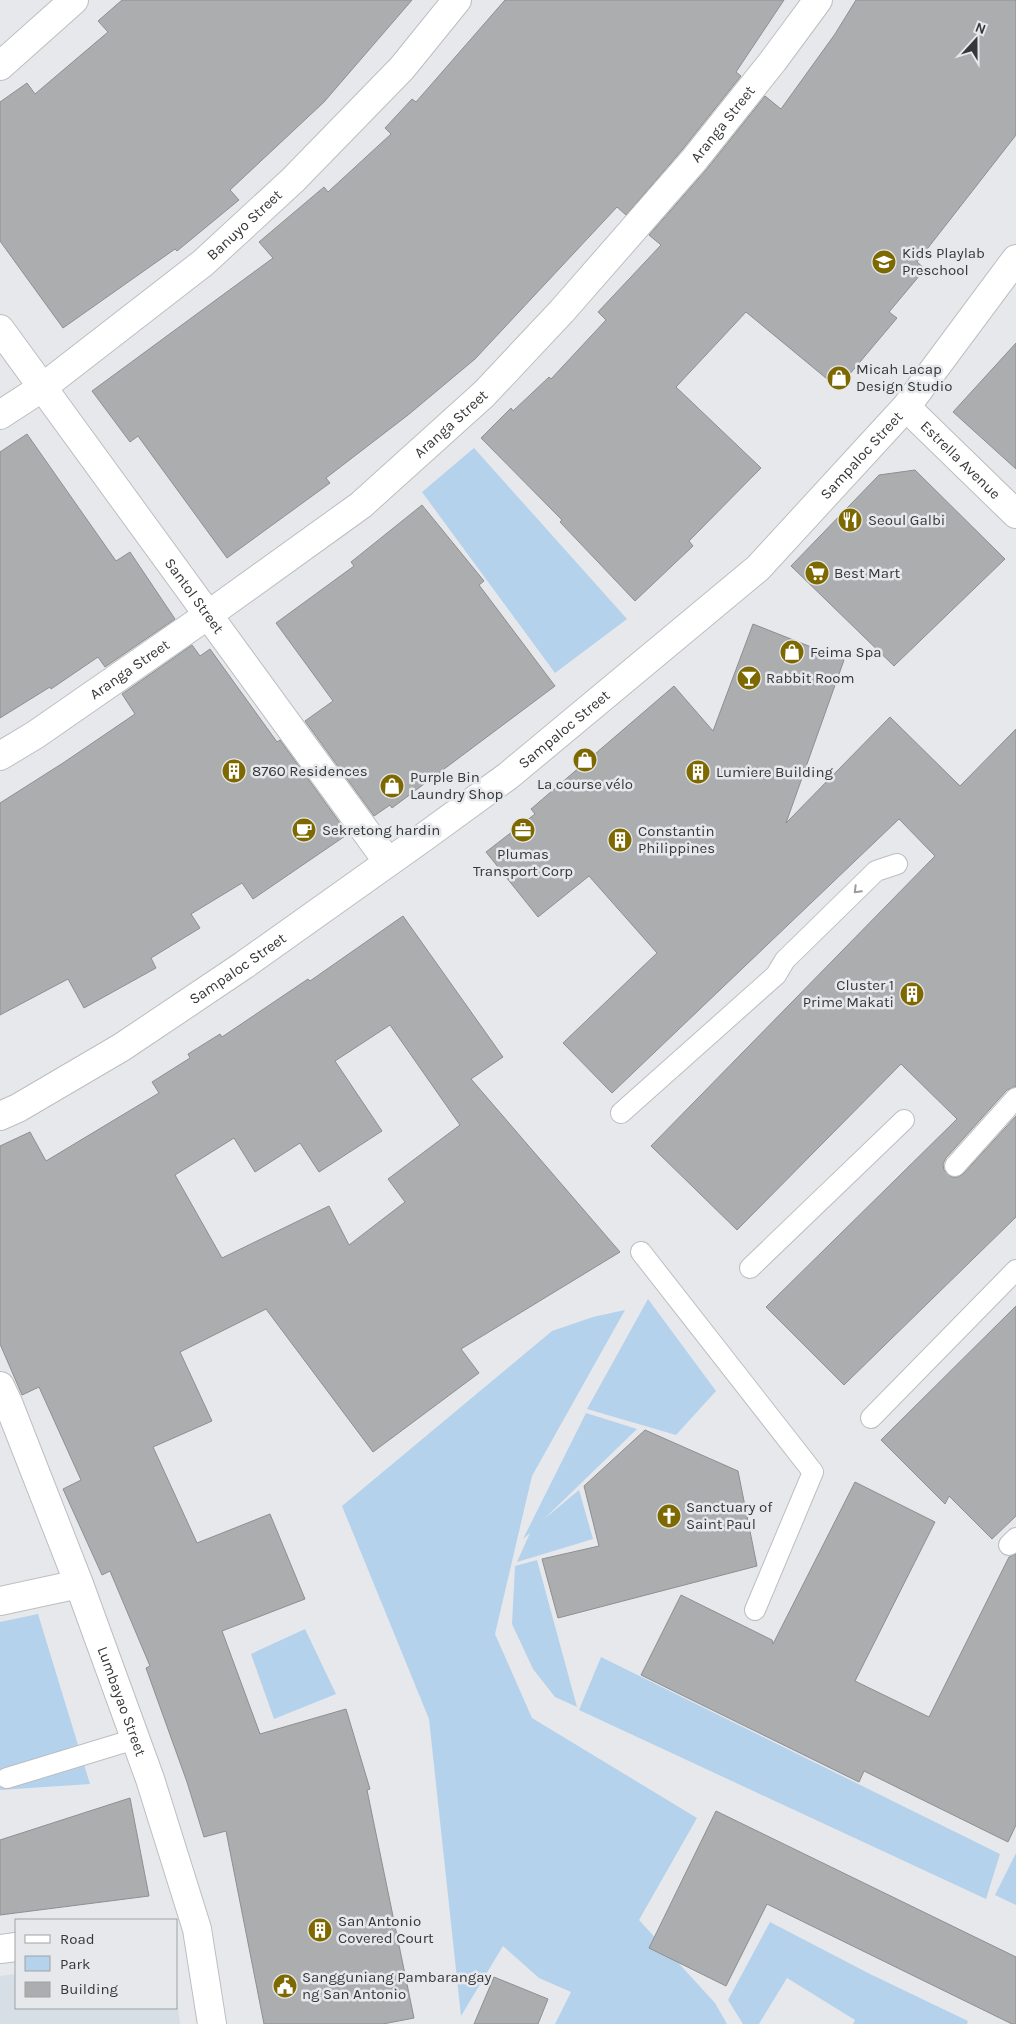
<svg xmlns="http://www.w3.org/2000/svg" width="1016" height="2024" viewBox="0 0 1016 2024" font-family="Karla,sans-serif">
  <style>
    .built { fill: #d6dee6 }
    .green { fill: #b5d2ec }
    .building { fill: #abadaf; stroke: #8d8f91; fill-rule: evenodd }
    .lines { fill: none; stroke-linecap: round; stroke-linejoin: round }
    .service-casing { stroke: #bcbec0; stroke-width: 22 }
    .minor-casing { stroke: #bcbec0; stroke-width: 30 }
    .tertiary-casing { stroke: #bcbec0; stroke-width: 30 }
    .service { stroke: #fff; stroke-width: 20 }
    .minor { stroke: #fff; stroke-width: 28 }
    .tertiary { stroke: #fff; stroke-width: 28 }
    .oneway { stroke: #9a9b9c }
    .labels { text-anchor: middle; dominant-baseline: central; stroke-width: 5; stroke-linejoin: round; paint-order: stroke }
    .street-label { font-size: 15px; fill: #363738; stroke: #e6e8eb }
    .poi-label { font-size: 15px; fill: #363738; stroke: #e6e8eb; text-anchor: start }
  </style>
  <rect width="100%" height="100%" fill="#e6e8eb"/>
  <path class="built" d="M16,1974V2008H176V1990L180,2024H0V1976Z"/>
  <path class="green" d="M474,448L627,619L555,673L422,492Z
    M648,1299L716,1391L676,1435L587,1409Z
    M625,1310L532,1476L495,1634L532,1718L697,1818L639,1920L715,2003L727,2024H555L571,1992L539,1978L503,1946L461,2016L429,1719L342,1506L552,1331L593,1317Z
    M586,1413L637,1429L543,1520L579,1490L593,1539L517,1562L530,1533L523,1539Z
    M537,1560L577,1707L555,1697L533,1669L512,1624L515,1566Z
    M38,1614L90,1784L0,1790V1622Z
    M305,1629L336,1694L274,1719L251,1654Z
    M601,1657L1000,1854L986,1899L579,1710Z
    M1016,1853V1905L995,1895Z
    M770,1922L870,1974L968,2021L967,2024H853L855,2020L787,1978L759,2024H743L728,2000Z"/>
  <path class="building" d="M122,0H412L324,102L230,190L239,200L177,251L175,249L63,328L0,241V102L27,83L35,94L108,32L98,21Z
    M505,0H784L736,72L741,76L682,150L626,215L617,207L475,359L408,415L326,478L330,483L227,558L138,436L130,442L92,391L273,258L259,242L324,187L328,192L391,134L385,128L412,99L416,102Z
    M856,0H1016V135L917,262L925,269L889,312L897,318L838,388L746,312L676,387L761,468L689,541L693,546L635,601L560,522L562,520L481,438L511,408L513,411L549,377L551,379L606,320L598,312L661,245L649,235L706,170L765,96L781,109L835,34Z
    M1016,343V469L953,412Z
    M27,434L116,561L130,552L175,619L105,667L98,657L51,689L50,687L0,718V452Z
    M915,470L1005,559L894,666L791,566L879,475Z
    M422,505L484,581L479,585L555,686L392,808L390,805L374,816L305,721L333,701L276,623L354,566L351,562Z
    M753,624L844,660L786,823L890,717L960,786L1016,729V1086L1007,1090L946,1158L943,1164L944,1170L952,1177H958L963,1174L1016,1116V1217L844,1385L766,1307L957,1119L901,1064L737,1230L651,1146L935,856L899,819L612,1093L563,1043L657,953L589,876L538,917L486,852L535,814L531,809L674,686L713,731Z
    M192,645L200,656L210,649L277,742L280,740L348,834L253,899L242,883L191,914L200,928L151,958L156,968L84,1008L68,979L0,1015V803L63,763L135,714L122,694Z
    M403,916L503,1057L471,1079L620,1252L461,1349L479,1373L373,1452L266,1309L180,1352L212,1421L153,1447L197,1543L270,1514L305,1599L222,1631L260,1734L346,1709L370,1789L367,1790L414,2018L383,2024H264L226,1831L204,1837L187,1782L146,1668L150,1666L110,1571L102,1575L63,1489L81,1480L39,1387L22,1395L0,1344V1146L30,1132L46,1161L159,1093L152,1082L190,1058L188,1054L220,1034L222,1037L308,979L310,981ZM390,1025L460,1125L388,1179L405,1202L349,1245L329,1206L222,1258L175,1175L234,1138L255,1172L300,1143L319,1172L382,1131L335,1061Z
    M1016,1306V1516L992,1539L949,1496L945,1504L881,1440Z
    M645,1430L738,1471L757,1566L558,1618L542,1559L599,1546L584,1486Z
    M855,1482L935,1522L855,1681L929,1717L1009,1557L1016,1554V1825L1008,1842L864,1771L859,1782L641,1675L681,1595L772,1640L773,1644Z
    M130,1798L149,1896L0,1915V1840Z
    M716,1811L1016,1957V2024H1012L767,1904L726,1986L649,1948Z
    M494,1977L548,1999L538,2024H474Z"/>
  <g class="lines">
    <defs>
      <path id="service" d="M621,1113L776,975L785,960L876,871L897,864
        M955,1166L1016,1098
        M641,1252L813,1472L755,1610
        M750,1268L904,1120
        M871,1418L1016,1270
        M1009,1545L1016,1538
        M7,1778L135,1739"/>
      <g id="minor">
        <path d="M0,66L74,0"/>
        <path id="s1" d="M0,329L388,862"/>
        <path id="s2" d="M0,415L43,387L203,263L293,180L402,68L457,0"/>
        <path id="s3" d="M0,756L35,735L208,615L361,505L484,394L562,311L694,160L773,61L818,0"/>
        <path id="s4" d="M0,1386L9,1405L79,1584L150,1779L197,1929L212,2024"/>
        <path d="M0,1601L79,1584"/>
        <path d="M0,1949L16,1947"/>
      </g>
      <g id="tertiary">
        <path id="s5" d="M906,407L1016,514"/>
        <path id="s6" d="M0,1116L18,1108L122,1047L244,965L424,837L508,776L758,568L906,407L1016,259"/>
      </g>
    </defs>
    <use href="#service" class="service-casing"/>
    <use href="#minor" class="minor-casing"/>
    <use href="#tertiary" class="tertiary-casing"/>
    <use href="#service" class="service"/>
    <use href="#minor" class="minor"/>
    <use href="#tertiary" class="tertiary"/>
  </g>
  <defs><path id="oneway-chevron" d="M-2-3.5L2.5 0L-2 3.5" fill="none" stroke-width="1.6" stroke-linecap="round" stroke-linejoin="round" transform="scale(1.25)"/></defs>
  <use class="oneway" href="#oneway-chevron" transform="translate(857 890) rotate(135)"/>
  <defs>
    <symbol id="school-disc" viewBox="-11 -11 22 22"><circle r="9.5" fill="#7d6900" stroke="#e6e8eb"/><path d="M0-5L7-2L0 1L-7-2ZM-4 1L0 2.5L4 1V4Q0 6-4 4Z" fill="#fff"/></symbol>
    <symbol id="shop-disc" viewBox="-11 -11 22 22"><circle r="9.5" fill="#7d6900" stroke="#e6e8eb"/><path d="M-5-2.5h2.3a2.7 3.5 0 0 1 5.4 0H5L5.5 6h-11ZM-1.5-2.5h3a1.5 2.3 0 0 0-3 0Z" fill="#fff"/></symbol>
    <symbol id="restaurant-disc" viewBox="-11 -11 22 22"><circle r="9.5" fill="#7d6900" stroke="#e6e8eb"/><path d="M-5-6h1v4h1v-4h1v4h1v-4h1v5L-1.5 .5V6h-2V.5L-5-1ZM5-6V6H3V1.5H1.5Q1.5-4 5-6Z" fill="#fff"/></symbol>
    <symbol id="supermarket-disc" viewBox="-11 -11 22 22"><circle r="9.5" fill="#7d6900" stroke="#e6e8eb"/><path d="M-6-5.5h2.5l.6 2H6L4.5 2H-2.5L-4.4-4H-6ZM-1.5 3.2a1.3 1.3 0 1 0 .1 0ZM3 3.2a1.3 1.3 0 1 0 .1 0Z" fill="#fff"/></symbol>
    <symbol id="bar-disc" viewBox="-11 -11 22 22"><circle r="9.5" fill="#7d6900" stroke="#e6e8eb"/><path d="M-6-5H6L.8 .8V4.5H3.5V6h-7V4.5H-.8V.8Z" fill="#fff"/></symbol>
    <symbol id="building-disc" viewBox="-11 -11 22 22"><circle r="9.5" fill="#7d6900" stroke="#e6e8eb"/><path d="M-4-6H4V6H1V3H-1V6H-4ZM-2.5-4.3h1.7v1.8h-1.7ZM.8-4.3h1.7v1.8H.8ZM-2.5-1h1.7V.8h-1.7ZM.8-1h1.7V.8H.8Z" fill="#fff"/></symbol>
    <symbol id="cafe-disc" viewBox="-11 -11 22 22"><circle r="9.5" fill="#7d6900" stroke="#e6e8eb"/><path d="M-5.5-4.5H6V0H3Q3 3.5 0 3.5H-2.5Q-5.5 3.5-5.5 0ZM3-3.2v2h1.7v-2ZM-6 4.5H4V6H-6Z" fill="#fff"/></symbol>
    <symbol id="office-disc" viewBox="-11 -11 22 22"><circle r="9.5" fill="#7d6900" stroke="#e6e8eb"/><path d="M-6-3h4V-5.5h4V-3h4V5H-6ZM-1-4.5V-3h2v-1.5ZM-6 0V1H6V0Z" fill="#fff"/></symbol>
    <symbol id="church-disc" viewBox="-11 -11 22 22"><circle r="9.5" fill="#7d6900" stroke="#e6e8eb"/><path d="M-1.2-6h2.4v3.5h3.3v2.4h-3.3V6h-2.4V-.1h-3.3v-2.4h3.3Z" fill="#fff"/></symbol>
    <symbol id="civic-disc" viewBox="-11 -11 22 22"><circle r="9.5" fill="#7d6900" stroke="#e6e8eb"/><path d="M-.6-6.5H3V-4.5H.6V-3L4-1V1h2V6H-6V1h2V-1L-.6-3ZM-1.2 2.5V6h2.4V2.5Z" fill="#fff"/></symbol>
  </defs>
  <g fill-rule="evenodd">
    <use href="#school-disc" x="870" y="248" width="28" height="28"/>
    <use href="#shop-disc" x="825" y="364" width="28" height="28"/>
    <use href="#restaurant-disc" x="836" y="506" width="28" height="28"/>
    <use href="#supermarket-disc" x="803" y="559" width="28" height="28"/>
    <use href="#shop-disc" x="778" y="638" width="28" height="28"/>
    <use href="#bar-disc" x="735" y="664" width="28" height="28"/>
    <use href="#shop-disc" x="571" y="746" width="28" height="28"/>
    <use href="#building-disc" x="220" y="757" width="28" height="28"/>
    <use href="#building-disc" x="684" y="758" width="28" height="28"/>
    <use href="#shop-disc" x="378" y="772" width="28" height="28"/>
    <use href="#cafe-disc" x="290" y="816" width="28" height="28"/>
    <use href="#office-disc" x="509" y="816" width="28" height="28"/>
    <use href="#building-disc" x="606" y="826" width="28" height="28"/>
    <use href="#building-disc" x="898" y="980" width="28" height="28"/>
    <use href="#church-disc" x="655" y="1502" width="28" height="28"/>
    <use href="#building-disc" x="306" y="1916" width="28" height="28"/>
    <use href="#civic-disc" x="271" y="1972" width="28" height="28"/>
  </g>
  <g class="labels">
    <g class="street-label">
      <text stroke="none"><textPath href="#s3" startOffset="966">Aranga Street</textPath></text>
      <text stroke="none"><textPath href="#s2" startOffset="310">Banuyo Street</textPath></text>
      <text stroke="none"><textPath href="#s3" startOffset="561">Aranga Street</textPath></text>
      <text stroke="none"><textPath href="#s6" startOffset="1090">Sampaloc Street</textPath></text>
      <text stroke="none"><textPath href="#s5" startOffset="76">Estrella Avenue</textPath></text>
      <text stroke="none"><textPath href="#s1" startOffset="330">Santol Street</textPath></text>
      <text stroke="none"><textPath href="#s3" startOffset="156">Aranga Street</textPath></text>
      <text stroke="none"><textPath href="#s6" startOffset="685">Sampaloc Street</textPath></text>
      <text stroke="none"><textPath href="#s6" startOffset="280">Sampaloc Street</textPath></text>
      <text stroke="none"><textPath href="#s4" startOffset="338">Lumbayao Street</textPath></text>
    </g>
    <g class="poi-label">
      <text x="902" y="253">Kids Playlab<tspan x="902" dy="17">Preschool</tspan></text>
      <text x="856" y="369">Micah Lacap<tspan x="856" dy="17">Design Studio</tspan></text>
      <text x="868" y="520">Seoul Galbi</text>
      <text x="834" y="573">Best Mart</text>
      <text x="810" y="652">Feima Spa</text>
      <text x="766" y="678">Rabbit Room</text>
      <text x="252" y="771">8760 Residences</text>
      <text x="716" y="772">Lumiere Building</text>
      <text x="410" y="777">Purple Bin<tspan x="410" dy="17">Laundry Shop</tspan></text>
      <text x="585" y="784" text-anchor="middle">La course vélo</text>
      <text x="322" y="830">Sekretong hardin</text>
      <text x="638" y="831">Constantin<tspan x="638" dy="17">Philippines</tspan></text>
      <text x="523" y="854" text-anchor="middle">Plumas<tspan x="523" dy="17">Transport Corp</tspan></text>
      <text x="894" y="985" text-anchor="end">Cluster 1<tspan x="894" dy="17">Prime Makati</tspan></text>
      <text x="686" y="1507">Sanctuary of<tspan x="686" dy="17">Saint Paul</tspan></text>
      <text x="338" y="1921">San Antonio<tspan x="338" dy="17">Covered Court</tspan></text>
      <text x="302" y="1977">Sangguniang Pambarangay<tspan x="302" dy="17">ng San Antonio</tspan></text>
    </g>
  </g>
  <rect x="15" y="1919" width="162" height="90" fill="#e6e8eb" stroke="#a0a1a3"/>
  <rect x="25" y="1935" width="25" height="8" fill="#ffffff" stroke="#a0a1a3"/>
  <text x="60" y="1944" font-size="15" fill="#363738">Road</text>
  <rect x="25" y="1956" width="25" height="15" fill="#b5d2ec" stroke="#a0a1a3"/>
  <text x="60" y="1969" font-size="15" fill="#363738">Park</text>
  <rect x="25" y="1982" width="25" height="15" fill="#abadaf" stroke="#a0a1a3"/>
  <text x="60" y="1994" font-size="15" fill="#363738">Building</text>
  <g transform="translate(976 40) rotate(21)" stroke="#e6e8eb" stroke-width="4" paint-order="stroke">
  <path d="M0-4L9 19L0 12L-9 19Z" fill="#363738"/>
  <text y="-8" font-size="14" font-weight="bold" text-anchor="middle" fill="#363738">N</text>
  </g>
</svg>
